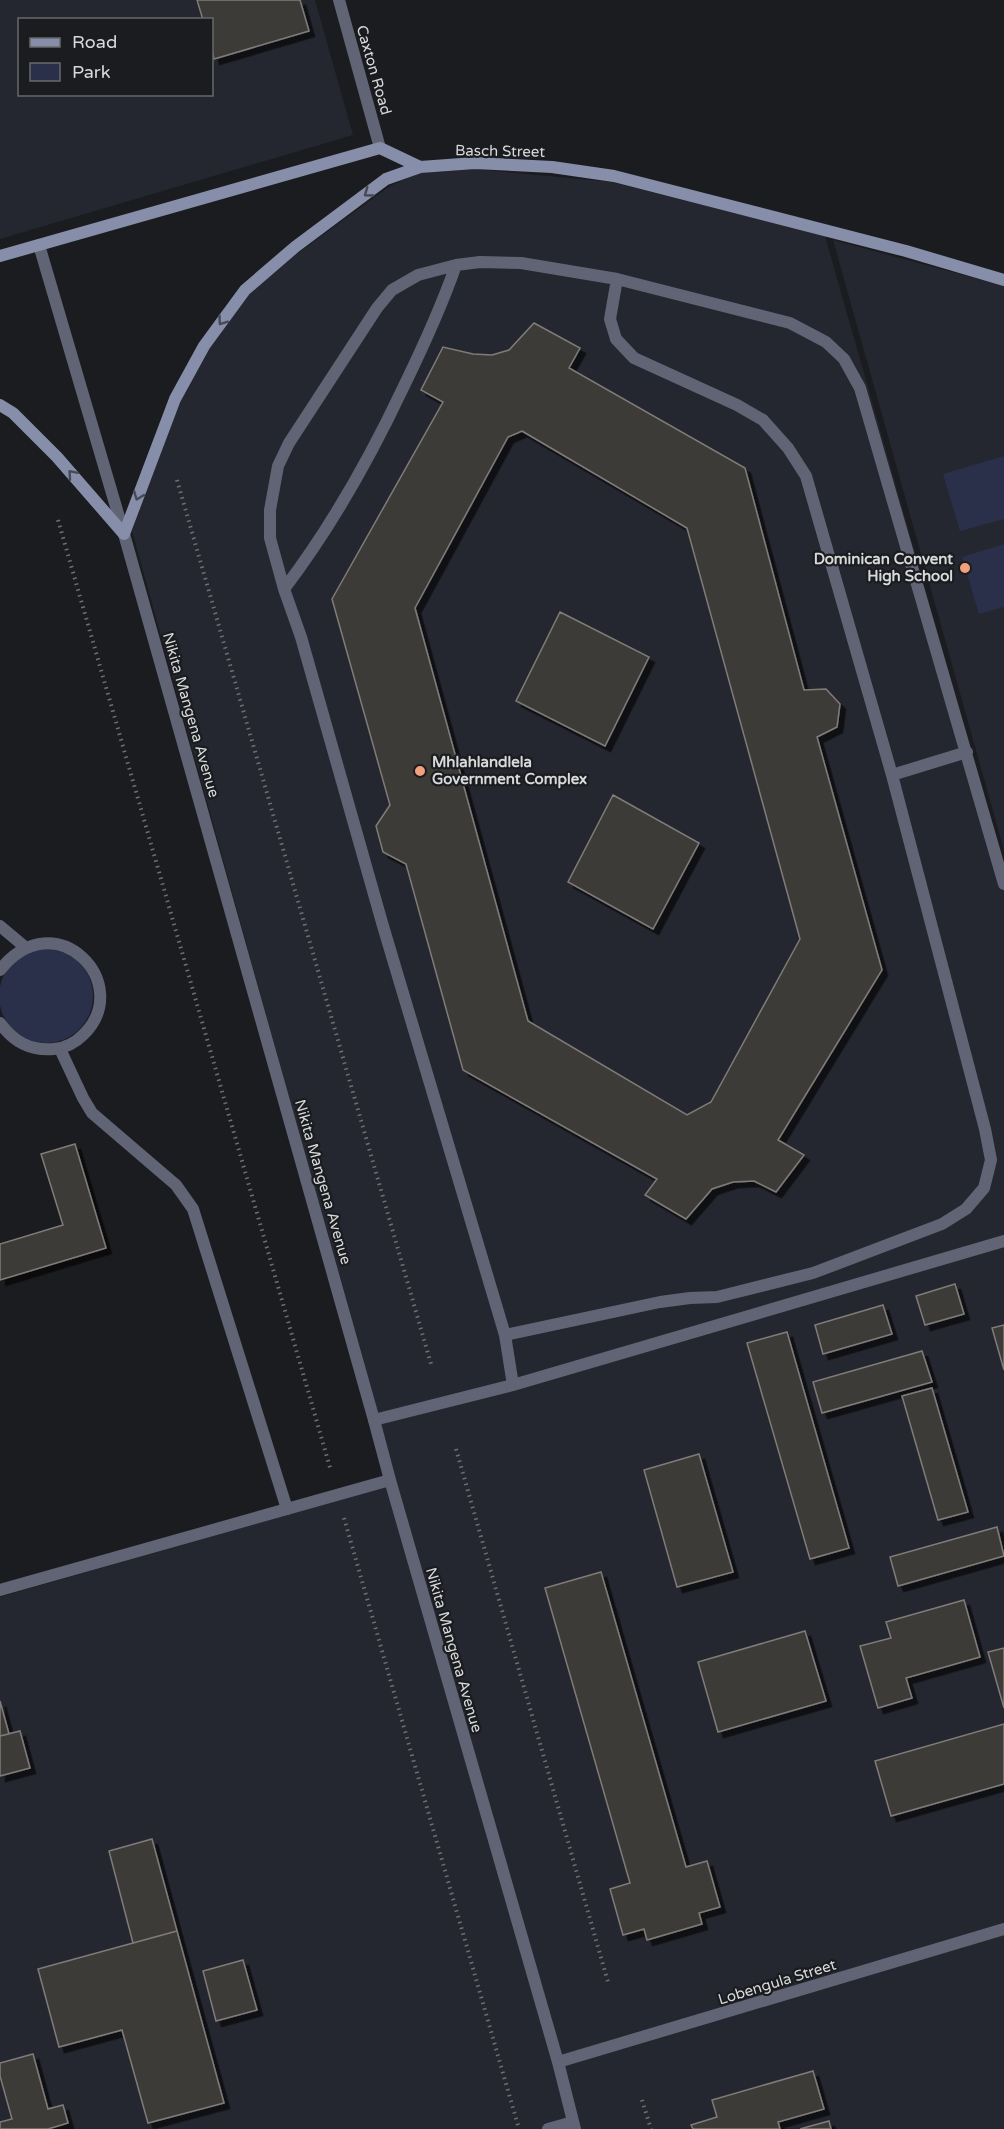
<svg xmlns="http://www.w3.org/2000/svg" width="1004" height="2129" viewBox="0 0 1004 2129" font-family="'Varela Round',sans-serif">
  <style>
    .built { fill: #24272f; fill-rule: evenodd }
    .green { fill: #2a304a }
    .building { fill: #3e3a39; stroke: #807b79; stroke-width: 1.5; fill-rule: evenodd; filter: url(#shadow) }
    .lines { fill: none; stroke-linecap: round; stroke-linejoin: round }
    .path { stroke: #6e6f72; stroke-width: 4; stroke-dasharray: 1.5 4.5; stroke-linecap: butt }
    .lane { stroke: #606475; stroke-width: 12 }
    .street { stroke: #606475; stroke-width: 12 }
    .secondary { stroke: #868ea9; stroke-width: 12 }
    .oneway { stroke: #464a56 }
    .poi-dot { fill: #f1a17c; stroke: #1b1c1f; stroke-width: 2 }
    .labels { text-anchor: middle; dominant-baseline: central; stroke-width: 4.5; stroke-linejoin: round; paint-order: stroke }
    .street-label { font-size: 15px; fill: #d8d9db; stroke: #1b1c1f }
    .poi-label { font-size: 15px; font-weight: bold; fill: #d8d9db; stroke: #1b1c1f; text-anchor: end }
  </style>
  <defs>
    <filter id="shadow"><feDropShadow dx="5.5" dy="5.5" stdDeviation="0" flood-color="#0009"/></filter>
  </defs>
  <rect width="100%" height="100%" fill="#1b1c1f"/>
  <path class="built" d="M0,0H315L353,135L0,239ZM20,20H212V94H20Z
    M474,169L612,182L825,236L1004,866V2129H0V1597L396,1484L132,531L178,407L208,351L248,295L298,253L390,186L418,173Z
    M833,240L1004,286V850Z"/>
  <path class="green" d="M1004,456V519L960,531L943,474Z
    M1004,544V607L979,614L962,557Z
    M-1 996a47 47 0 1 1 94 0a47 47 0 1 1-94 0Z"/>
  <path class="building" d="M197,0H300L309,31L214,59L212,49V20H203Z
    M534,323L580,348L569,368L745,468L804,690L826,689L840,704L837,727L817,737L882,970L778,1140L804,1155L776,1192L754,1181L733,1182L712,1189L686,1219L645,1195L657,1179L463,1070L406,864L383,852L376,826L390,805L332,599L443,402L421,390L443,347L473,354L492,355L509,350ZM522,431L687,528L800,939L711,1102L687,1115L528,1021L415,608L508,437Z
    M560,612L649,657L605,746L516,701Z
    M613,795L699,843L653,929L568,882Z
    M75,1144L106,1248L0,1280V1244L63,1225L41,1154Z
    M955,1284L964,1314L925,1325L916,1296Z
    M883,1305L892,1334L823,1354L815,1325Z
    M1004,1325V1370L992,1328Z
    M787,1332L849,1548L810,1559L747,1343Z
    M922,1351L932,1382L822,1413L813,1382Z
    M932,1388L968,1512L938,1520L902,1396Z
    M699,1454L733,1572L677,1587L644,1470Z
    M997,1527L1004,1556L898,1586L890,1557Z
    M601,1572L686,1867L707,1861L720,1907L699,1913L702,1924L647,1940L644,1929L623,1935L610,1889L630,1883L545,1588Z
    M964,1600L980,1657L906,1678L912,1698L878,1708L860,1646L891,1638L886,1622Z
    M805,1631L826,1701L718,1732L698,1662Z
    M1004,1648V1708L988,1652Z
    M0,1701L9,1734L0,1736Z
    M1004,1724V1784L891,1816L875,1761Z
    M20,1731L30,1768L0,1776V1736Z
    M152,1839L177,1931L133,1943L109,1851Z
    M177,1931L224,2103L148,2123L122,2030L59,2047L38,1969Z
    M243,1960L257,2010L216,2021L203,1971Z
    M33,2054L48,2109L63,2105L68,2123L48,2129H0V2122L12,2119L0,2076V2063Z
    M813,2071L824,2109L778,2122L780,2129H693L691,2125L717,2117L712,2100Z
    M829,2121L831,2129H800Z"/>
  <g class="lines">
    <path class="path" d="M177,480L431,1364
      M58,520L331,1471
      M456,1449L608,1982
      M344,1518L519,2129
      M642,2100L651,2129"/>
    <path class="lane" d="M617,279L610,319L616,339L634,358L737,405L763,420L788,448L806,476L892,775
      M284,589C332,526 369,460 403,388C423,347 441,308 456,265
      M0,926L25,947
      M0,970C55,900 136,984 83,1035C75,1043 65,1048 54,1049C30,1051 14,1042 0,1023
      M60,1049L83,1098L92,1113L176,1185L193,1209L287,1509
      M505,1335L660,1302L690,1298L717,1297L813,1273L942,1224L966,1209L984,1188L991,1160L985,1129L892,775L967,752
      M513,1385L505,1335L383,926L301,637L284,589L270,538V510L278,466L289,443L377,308L392,290L418,275L456,265L480,262L521,263L617,279L790,323L826,342L844,359L860,388L1004,884
      M374,1420L513,1385L1004,1241
      M548,2129L573,2122"/>
    <path class="street" d="M339,0L380,148
      M39,245L124,534L374,1420L390,1480L558,2062L575,2129
      M0,1590L390,1480
      M558,2062L1004,1929"/>
    <path class="secondary" d="M0,256L380,148L420,167L475,163L552,167L614,176L906,251L1004,280
      M0,405L13,413L57,457L124,534L175,399L204,346L245,290L295,247L386,179L420,167"/>
  </g>
  <defs><path id="oneway-chevron" d="M-2-3.5L2.5 0L-2 3.5" fill="none" stroke-width="1.6" stroke-linecap="round" stroke-linejoin="round" transform="scale(1.5)"/></defs>
  <g class="oneway">
    <use href="#oneway-chevron" transform="translate(368 193) rotate(144)"/>
    <use href="#oneway-chevron" transform="translate(222 321) rotate(126)"/>
    <use href="#oneway-chevron" transform="translate(72 474) rotate(-131)"/>
    <use href="#oneway-chevron" transform="translate(138 496) rotate(111)"/>
  </g>
  <g class="poi-dot">
    <circle cx="965" cy="568" r="6"/>
    <circle cx="420" cy="771" r="6"/>
  </g>
  <g class="labels">
    <g class="street-label">
      <text transform="translate(374 70) rotate(74)">Caxton Road</text>
      <text transform="translate(500 151) rotate(1)">Basch Street</text>
      <text transform="translate(191 715) rotate(74)">Nikita Mangena Avenue</text>
      <text transform="translate(323 1182) rotate(74)">Nikita Mangena Avenue</text>
      <text transform="translate(454 1650) rotate(74)">Nikita Mangena Avenue</text>
      <text transform="translate(777 1982) rotate(-17)">Lobengula Street</text>
    </g>
    <g class="poi-label">
      <text x="953" y="559">Dominican Convent<tspan x="953" dy="17">High School</tspan></text>
      <text x="432" y="762" text-anchor="start">Mhlahlandlela<tspan x="432" dy="17">Government Complex</tspan></text>
    </g>
  </g>
  <rect x="18" y="18" width="195" height="78" fill="#1b1c1f" stroke="#67686a" stroke-width="1.5"/>
  <rect x="30" y="38" width="30" height="9" fill="#868ea9" stroke="#67686a" stroke-width="1.5"/>
  <text x="72" y="48" font-size="18" fill="#d8d9db">Road</text>
  <rect x="30" y="63" width="30" height="18" fill="#2a304a" stroke="#67686a" stroke-width="1.5"/>
  <text x="72" y="78" font-size="18" fill="#d8d9db">Park</text>
</svg>
